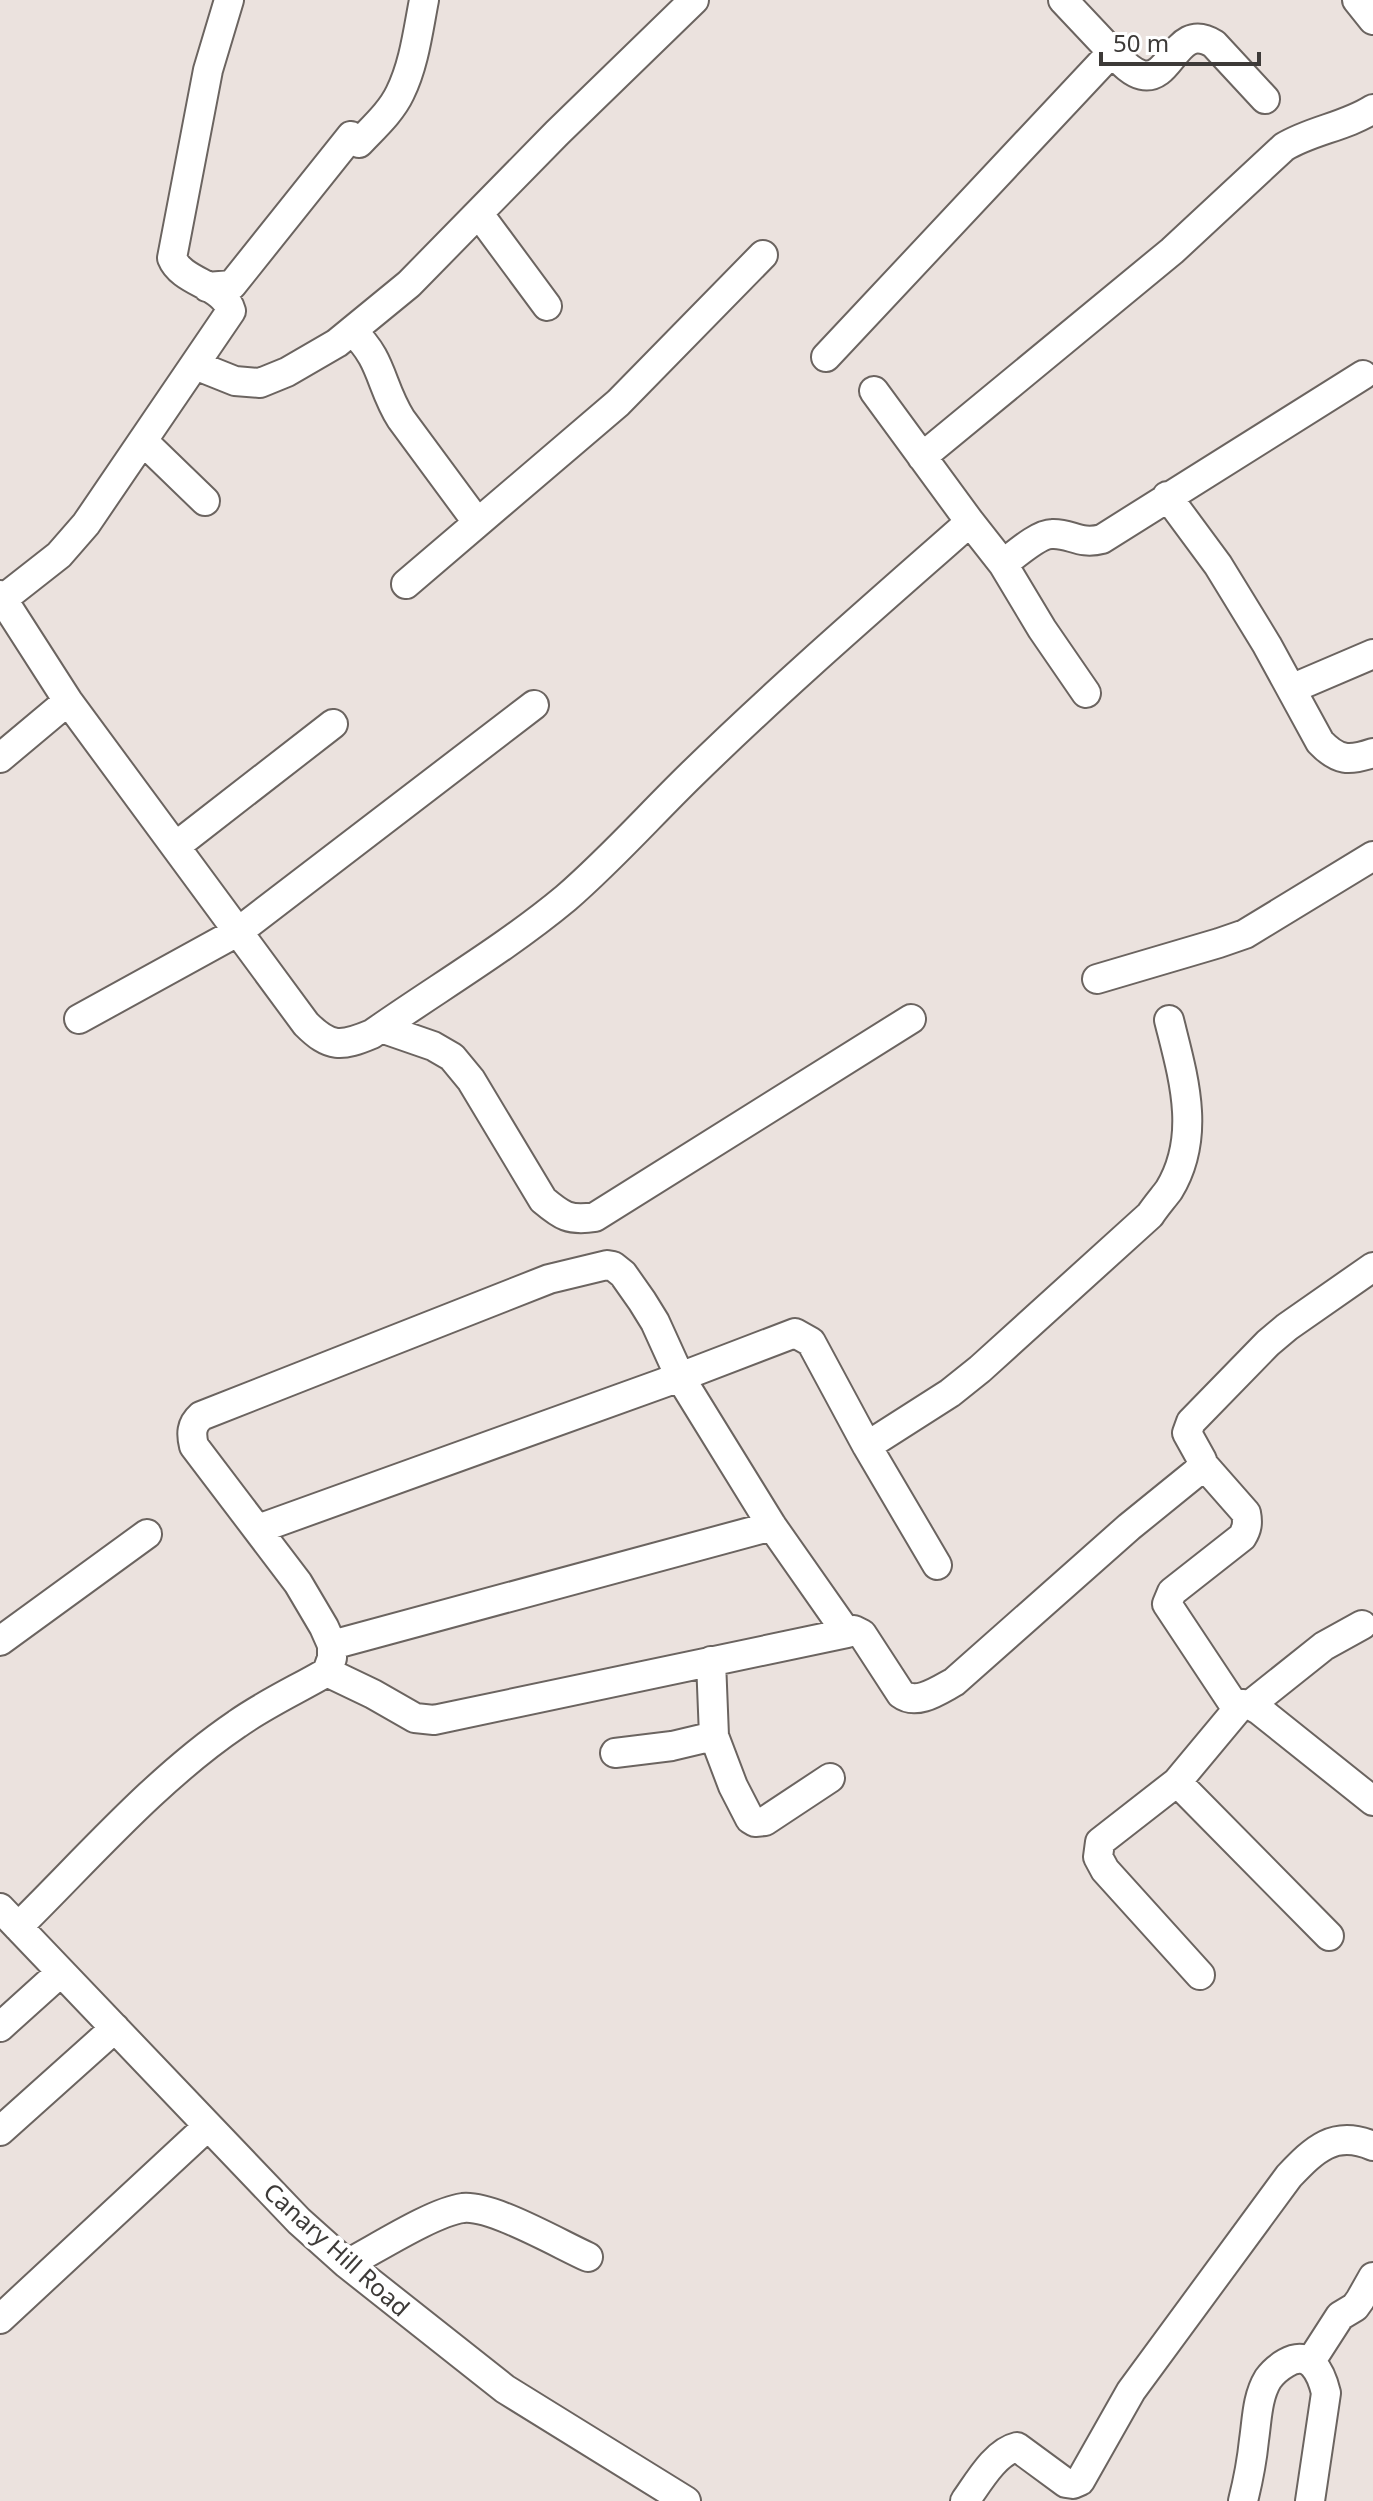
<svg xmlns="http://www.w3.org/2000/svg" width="1373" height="2501" viewBox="0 0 1373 2501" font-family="'Noto Sans',sans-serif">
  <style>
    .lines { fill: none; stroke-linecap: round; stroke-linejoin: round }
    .minor-casing { stroke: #6b6460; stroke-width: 32 }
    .minor { stroke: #fff; stroke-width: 28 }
    .labels { text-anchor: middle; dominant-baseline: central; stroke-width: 8; stroke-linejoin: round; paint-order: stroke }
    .street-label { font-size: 24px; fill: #3d3a38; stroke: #fff }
  </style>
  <rect width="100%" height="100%" fill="#ebe2de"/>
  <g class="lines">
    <defs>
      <path id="minor" d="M1357,0L1373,20
        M1112,52C1120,60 1130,72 1142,75C1172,82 1176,20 1214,44L1265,99
        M359,143C374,127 391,112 400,93C414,65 418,31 424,0
        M479,214L547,306
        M207,287L232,285L351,136
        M352,331C383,359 380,386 401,419L477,522
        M826,357L1112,52L1063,0
        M195,365L235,381L260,383L287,372L337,343L409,284L557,133L694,0
        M874,391L970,522
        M143,441L205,501
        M922,457L1172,251L1284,147C1312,130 1345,127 1373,109
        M1167,496L1218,565L1267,645L1320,742C1338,761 1349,761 1373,753
        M1003,564L1042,629L1086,693
        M406,584L618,403L763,255
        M0,595L68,701L306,1024C330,1048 341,1047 372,1034C436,989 506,948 566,898C611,859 649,816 691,775C781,687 876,605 970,522L1003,564C1014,556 1038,534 1052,534C1071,533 1079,545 1102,539L1363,375
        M3,599L59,555L86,524L231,311C224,284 182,283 172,258L208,70L229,0
        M1291,689L1373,654
        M0,758L68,701
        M176,846L333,724
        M1097,979L1219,943L1245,934L1373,856
        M79,1019L239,931L534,705
        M381,1028L433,1046L452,1057L471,1080L543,1200C562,1216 569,1221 595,1217L911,1019
        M867,1446L950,1393L980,1369L1150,1215C1156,1206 1163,1198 1169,1190C1202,1136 1183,1076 1169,1020
        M1202,1463L1246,1513C1248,1523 1247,1529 1242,1537L1172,1592L1167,1604L1236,1708
        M258,1529L680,1377L795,1333L811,1342L867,1446L937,1565
        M847,1633L854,1630L862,1634L901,1694C917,1706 939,1690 954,1682L1129,1527L1198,1471L1202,1460L1187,1433L1191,1422L1268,1343L1287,1327L1373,1267
        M0,1641L147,1534
        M332,1645L772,1526
        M711,1661L714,1736L733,1786L750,1819L755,1822L765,1821L830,1778
        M1250,1705L1324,1646L1362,1625
        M615,1753L672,1746L714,1736
        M1177,1782L1329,1936
        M0,1908L299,2221L347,2264L505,2389L686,2501
        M18,1927C88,1858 156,1779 237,1724C265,1704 298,1689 327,1672L373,1694L415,1718L434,1720L847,1633L772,1526L680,1377L655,1322L642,1301L623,1274L613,1266L607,1265L549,1279L201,1416C191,1425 191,1434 194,1446L298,1583L324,1627L332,1645V1658L327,1672
        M1200,1975L1105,1870L1098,1857L1100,1842L1177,1782L1242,1704L1250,1705L1259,1710L1373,1801
        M0,2027L61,1972
        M0,2131L115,2028
        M347,2264C376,2249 433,2212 463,2208C492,2205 559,2244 588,2257
        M0,2319L208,2126
        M1311,2361L1340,2316L1355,2307L1360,2300L1373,2277
        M965,2501C978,2483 995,2452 1017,2447L1066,2483L1073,2484L1080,2481L1131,2391L1289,2176C1314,2150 1334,2129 1373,2146
        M1243,2501C1248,2481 1252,2460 1254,2440C1257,2420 1257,2397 1268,2379C1273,2372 1279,2367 1286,2363C1310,2349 1321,2372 1326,2393L1310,2501"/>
    </defs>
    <use href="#minor" class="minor-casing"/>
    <use href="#minor" class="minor"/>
  </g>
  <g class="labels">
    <g class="street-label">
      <text transform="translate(337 2249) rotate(42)">Canary Hill Road</text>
    </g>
  </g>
  <path d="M1101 52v12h158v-12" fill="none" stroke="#3d3a38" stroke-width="4"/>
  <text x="1113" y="52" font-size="24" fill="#3d3a38" stroke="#ffffff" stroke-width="6" paint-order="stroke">50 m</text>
</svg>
